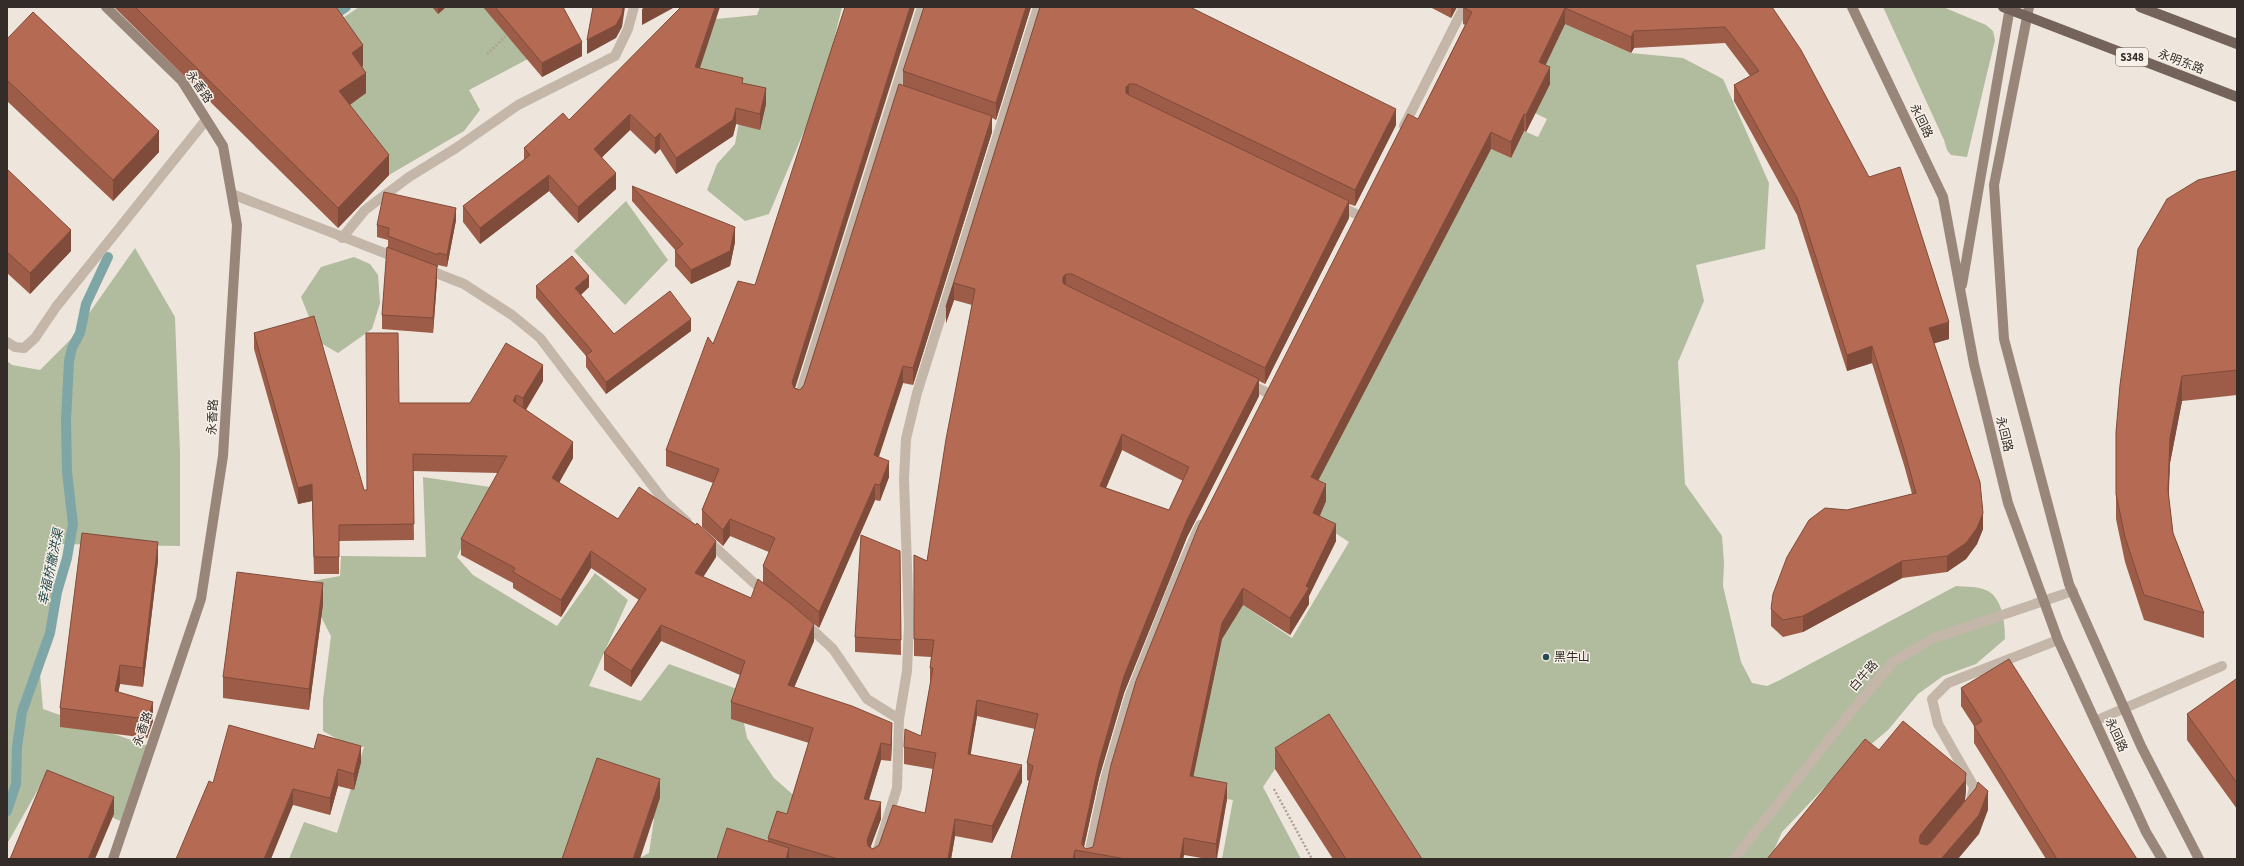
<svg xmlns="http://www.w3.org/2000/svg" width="2244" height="866" viewBox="0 0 2244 866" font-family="'Source Sans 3','Noto Sans SC',sans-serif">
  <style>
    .green { fill: #b1bb9e }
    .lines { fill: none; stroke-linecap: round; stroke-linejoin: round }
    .stream { stroke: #7fa6a7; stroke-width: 10 }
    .path { stroke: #b0a094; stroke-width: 2.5; stroke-dasharray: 2 2; stroke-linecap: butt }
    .service { stroke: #c5b6aa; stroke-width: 10 }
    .minor { stroke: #c5b6aa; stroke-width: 10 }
    .secondary { stroke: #98867b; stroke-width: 10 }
    .primary { stroke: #73635b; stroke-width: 10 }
    .wall { fill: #9c5c47; fill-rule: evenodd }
    .shaded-wall { fill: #7f4b3a }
    .building { fill: #b56b53; stroke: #7f4b3a; fill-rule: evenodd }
    .poi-dot { fill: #234c4f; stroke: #f7f0e8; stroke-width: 1.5 }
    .labels { text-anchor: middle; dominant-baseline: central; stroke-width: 3; stroke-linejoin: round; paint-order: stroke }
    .shield { fill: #f7f0e8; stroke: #6e6762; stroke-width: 1 }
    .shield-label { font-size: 11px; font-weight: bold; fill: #332c28 }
    .street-label { font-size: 12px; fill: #332c28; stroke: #f7f0e8 }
    .poi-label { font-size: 12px; fill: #332c28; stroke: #f7f0e8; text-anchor: start }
    .water-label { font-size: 13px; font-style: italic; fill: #234c4f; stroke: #f7f0e8 }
  </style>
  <rect width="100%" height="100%" fill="#eee6dc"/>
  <path class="green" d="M359,7H483L543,51L469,90L480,110L464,131L389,175L339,112L352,73L363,66L334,24Z
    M760,7H842L822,89L769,214L745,221L707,190L717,164L735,144L743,100L691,90L716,19L757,15Z
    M1883,7H1943L1986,25L1993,31L1995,40L1967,157L1951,155L1947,150L1944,140Z
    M1570,15L1598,39L1631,53L1683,58L1723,79L1769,183L1765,249L1696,265L1704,301L1678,362L1685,484L1722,536L1724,563L1723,586L1741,662L1752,683L1767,686L1780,680L1956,586C1966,587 1979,586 1988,591C2003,599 2005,625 2005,639L1976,664L1943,676L1918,694L1888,730L1844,767L1782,832L1770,859H1408L1275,769L1263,787L1301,859H1222L1233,800L1190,793L1222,639L1243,605L1292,638L1349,542L1317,521L1311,493L1491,149L1511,158L1524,131L1538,137L1547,119L1535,113L1528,73Z
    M626,201L668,260L625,305L574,251Z
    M135,248L175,317L180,453V546L60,544L40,674L43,709L151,747L125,823L40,786L7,844V361L12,365L40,370L71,339Z
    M354,257L370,264L378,275L380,303L372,329L338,353L319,342L301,297L321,267Z
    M423,477L490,487L457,557L473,575L557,626L595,573L628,600L589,686L641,701L669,664L737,689L747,738L774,778L799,800L777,859L720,854L717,859H638L649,853L654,819L608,805L568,859H289L304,822L337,833L364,747L346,744L323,731V700L331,636L316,607L313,581L340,576L341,556L426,557Z"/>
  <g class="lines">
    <path class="stream" d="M329,19L346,7
      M7,811L16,784L17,747L22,712L50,633L57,592L67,558L73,524L67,472L66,420L69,361L72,348L80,333L86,304L108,257"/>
    <path class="path" d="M487,54L509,33
      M1274,789L1312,859"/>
    <path class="service" d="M1404,126L1464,7
      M1337,205L1358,215
      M342,238L365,210L409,177L456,148L518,105L615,56L628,29L634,7
      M7,342L15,347L24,348L35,338L56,307L206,120
      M1247,383L1268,393
      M798,400L922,7
      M2095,721L2222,666
      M1970,805L1974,787L1938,724L1932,699L1948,683L2058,640
      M1088,859L1105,780L1130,695L1174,584L1200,525"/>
    <path class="minor" d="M232,194L400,259
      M426,269L464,284L512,315L540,338L664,501L687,522
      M706,539L765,593
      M805,623L833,649L867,699L899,719
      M873,859L879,846L897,788L899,719L907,671L909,625L904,479L906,439L917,393L1038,7
      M1734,859L1850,713L1893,662L1934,638L2073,591"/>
    <path class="secondary" d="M106,7L182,81L223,146L237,225L223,456L201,599L113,859
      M1852,7L1943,197L1974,364L2008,503L2058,640L2146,832L2162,859
      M2029,7L1994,185L2004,339L2069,584L2141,746L2199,859
      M1962,285L2010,7"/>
    <path class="primary" d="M2003,7L2237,97
      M2140,7L2237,44"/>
  </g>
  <path class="wall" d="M114,7H336L363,66L362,67L366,93L350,105L389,175L338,228Z
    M432,7H446L438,14Z
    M483,7H563L582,56L542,77Z
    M1031,7L996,120L992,118V132L913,385L903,383L878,457L889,477L880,501L875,500L819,628L808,619L814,641L794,687L892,740L891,761L881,760L869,800L881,819L870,847L873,849L925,813L933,769L904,764V747L921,736L930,685V668L931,657L914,656V555L927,561L972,305L954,300L946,323V307L1040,7L1396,125L1355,206L1349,204V218L1265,384L1259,381V396L1187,537L1124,693L1099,778L1084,847L1086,849L1093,847L1418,119L1465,25L1463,24V7H1772L1949,339L1934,343L1983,529L1977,544L1966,559L1947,572L1902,578L1803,632L1783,637L1771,626V609L1847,510L1912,494L1904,465L1872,363L1847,371L1797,215L1734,101V85L1750,76L1725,43L1634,48L1631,53L1565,24L1545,65L1550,84L1526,132L1524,131L1511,158L1491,149L1318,481L1326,501L1320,516L1336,541L1309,596V604L1290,635L1243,605L1222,639L1193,777L1227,799L1217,859H1207L1184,855L1183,859H1011L1029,781L1027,780V763L1035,729L977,716L970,755L1022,782L992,843L955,836L951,859H717L768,841V838L787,814L809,743L731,719V702L740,675L661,641L631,687L604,670V653L639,600L591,568L561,617L513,588V583L461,555V539L498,473L413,471L414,540L339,541V574H314L312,501L298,504L254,349V333L364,490H367L399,403H470L543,381L526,410L573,458L559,483L618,519L716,557L703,577L751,598L763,583V566L769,552L730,536L723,546L702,527V510L713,483L666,466V450L713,344L795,388L800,390L804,385L903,85V71ZM1122,450L1183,481L1169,510L1106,488Z
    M1430,7H1457L1451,18Z
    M7,39L159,152L113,201L7,101Z
    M700,69L743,83L766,104L760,130L736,124L733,136L676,174L660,149L655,154L630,130L602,157L616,189L578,223L549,191L480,244L463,222V206L524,160V148L569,120Z
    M7,169L71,251L30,294L7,273Z
    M2237,171V395L2182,401L2170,463L2168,497L2173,533L2204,613V638L2144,620L2125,562L2116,519V432Z
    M632,186L735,242L730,266L691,284L675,266V251H676L632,201Z
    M456,220L447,267L438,265V267H437V281L433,333L382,329V315L388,247V240L377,237V225Z
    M536,286L589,287L581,295L614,334L691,331L606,394L586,367V356L536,298Z
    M900,551L901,655L855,652V637Z
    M158,561L143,687L120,684L118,692L153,721L147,738L60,727V708Z
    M323,604L309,710L223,698V677Z
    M2237,680V809L2187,740V714Z
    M1961,688L2137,859H2046L1974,743V726L1961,706Z
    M1275,748L1422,859H1333L1275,769Z
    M361,762L354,790L338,786L330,815L213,783Z"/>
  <path class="shaded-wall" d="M438,7H446L438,14Z
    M623,7H625L622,27L616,38L587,54V40Z
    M645,7H675L642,25V9Z
    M715,7H720L695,83V67Z
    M910,7H915L792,398V382Z
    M1026,7H1031L996,120V103Z
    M1451,7H1457L1451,18Z
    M1565,8V24L1539,79V62Z
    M1634,31V48L1631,53V37Z
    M582,42V56L542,77V63Z
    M363,45V66L352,73V53Z
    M1550,67V84L1526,132V115Z
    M366,73V93L339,112V91Z
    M1129,84V100L1126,104V87Z
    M766,88V104L760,130V114Z
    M736,108V124L733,136L676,174V158Z
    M1396,109V125L1355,206V190Z
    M630,114V130L594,165V149Z
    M1524,114V131L1511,158V142Z
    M992,116V132L913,385V368Z
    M159,131V152L113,201V180Z
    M1491,132V149L1311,494V477Z
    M660,133V149L655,154V138Z
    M389,155V175L338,228V208Z
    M616,173V189L578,223V207Z
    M549,175V191L480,244V228Z
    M1349,201V218L1265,384V368Z
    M456,208V220L447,267V255Z
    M735,227V242L730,266L691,284V270Z
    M71,230V251L30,294V273Z
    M437,266V281L433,333V318Z
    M1066,274V290L1063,294V277Z
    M589,276V287L575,300V288Z
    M954,283V300L946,323V307Z
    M691,319V331L606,394V382Z
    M1949,322V339L1929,345V328Z
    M1872,346V363L1847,371V355Z
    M543,365V381L523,414V398Z
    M903,366V383L874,472V455Z
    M2182,376V401L2170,463L2168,515V490L2170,438Z
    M1259,379V396L1187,537L1124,693L1099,778L1083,851L1082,841L1099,762L1124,676L1187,520Z
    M516,395V411L513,401Z
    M1122,434V450L1100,502V486Z
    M573,442V458L552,495V478Z
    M889,461V477L880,501V485Z
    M312,484V501L298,504V488Z
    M875,484V500L819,628V612Z
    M1326,484V501L1313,530V513Z
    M1983,513V529L1977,544L1966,559L1947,572V556Z
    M730,519V536L723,546V530Z
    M1336,524V541L1309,596V604L1290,635V618Z
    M716,541V557L695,590V573Z
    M158,542V561L143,687V668Z
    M591,551V568L561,617V600Z
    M1902,561V578L1803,632V616Z
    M323,583V604L309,710V689Z
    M1243,588V605L1222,639L1190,793V776L1222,623Z
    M814,624V641L788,702V685Z
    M661,625V641L631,687V671Z
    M120,665V684L115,710V691Z
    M977,700V716L968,771V754Z
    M153,702V721L147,738V719Z
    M892,723V740L891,761V745Z
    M881,743V760L864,815V799Z
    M361,746V762L354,790V774Z
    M1022,765V782L992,843V826Z
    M338,769V786L330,815V798Z
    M1966,773V792L1965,801L1920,855L1919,841L1920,835Z
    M660,779V798L640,859H633Z
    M1227,783V799L1216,859V844Z
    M293,789V805L271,859H264Z
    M1988,791V810L1979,834L1958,859H1941Z
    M114,797V814L95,859H88Z
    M881,802V819L867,857V840Z
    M955,819V836L951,859H948Z
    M1184,838V855L1183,859H1180Z
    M789,848V859H786Z
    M1075,850V859H1073Z"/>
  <path class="building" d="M135,7H336L363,45L352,53L366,73L339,91L389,155L338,208Z
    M495,7H563L582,42L542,63Z
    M593,7H623L622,14L616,25L587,40Z
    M681,7H715L695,67L743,78L742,83L766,88L760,114L736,108L733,120L676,158L660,133L655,138L630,114L594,149L616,173L578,207L549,175L480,228L463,206L530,155L524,148L563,113L569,120Z
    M845,7H910L792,382L794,388L800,390L804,385L899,84L992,116L913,368L903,366L874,455L889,461L880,485L875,484L819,612L763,566L775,538L730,519L723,530L702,510L719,469L666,450L708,337L713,344L738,281L755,285Z
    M924,7H1026L996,103L903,71Z
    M1040,7H1190L1396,109L1355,190L1135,84H1129L1126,87V93L1129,95L1349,201L1265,368L1072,274H1066L1063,277V283L1066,285L1259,379L1187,520L1124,676L1099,762L1082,841V845L1086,849L1093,847L1111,765L1136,681L1199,525L1408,114L1418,119L1472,12L1463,7H1772L1801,50L1869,177L1900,167L1949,322L1929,328L1980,482L1983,513L1977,528L1966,543L1947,556L1902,561L1803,616L1783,620L1771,609L1773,594L1787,557L1809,520L1825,508L1847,510L1916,493L1904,449L1872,346L1847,355L1797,198L1734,85L1759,71L1725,27L1634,31L1631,37L1565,8L1539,62L1550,67L1526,115L1524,114L1511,142L1491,132L1311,477L1326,484L1313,513L1336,524L1306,586L1309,588L1290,618L1243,588L1222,623L1190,776L1227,783L1216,844L1184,838L1180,859H1126L1075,850L1073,859H1011L1033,766L1027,763L1038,714L977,700L968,754L1022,765L992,826L955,819L948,859H838L768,838L777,811L787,814L813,728L731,702L745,661L661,625L631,671L604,653L646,589L591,551L561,600L513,572L515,568L461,539L507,456L413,454L414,524L339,525V557H314L312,484L298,488L254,333L314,316L364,490H367L366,333H398L399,403H470L506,343L543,365L523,398L516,395L513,401L573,442L552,478L618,519L639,487L696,525L697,523L716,541L695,573L751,598L758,579L791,604L814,624L788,685L852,706L892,723L891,745L881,743L864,799L881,802L867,840L868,846L873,849L879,845L893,805L925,813L936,753L904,747L905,729L921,736L933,668H930L934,640L914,639V555L927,561L946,439L975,289L954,283L946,307ZM1122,434L1189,467L1169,510L1100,486Z
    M33,12L159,131L113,180L7,80V39Z
    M7,169L71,230L30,273L7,252Z
    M2235,171H2237V370L2182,376L2170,438L2168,490L2173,533L2204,613L2144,595L2125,537L2116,494V432L2120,385L2138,249L2167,199L2198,180Z
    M632,186L735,227L730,251L691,270L675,251L683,244Z
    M384,192L456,208L447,255L438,253V255L388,236L389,228L377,225Z
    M387,247L437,266L433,318L382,315Z
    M572,256L589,276L575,288L614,334L670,291L691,319L606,382L586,355L592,351L536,286Z
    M82,533L158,542L143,668L120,665L115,691L153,702L147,719L60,708Z
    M861,535L900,551L901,640L855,637Z
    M237,572L323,583L309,689L223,677Z
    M2009,659L2137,859H2057L1974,726L1982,721L1961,688Z
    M2236,679L2237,680V783L2187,714Z
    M1329,714L1422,859H1346L1275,748Z
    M1903,721L1966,773L1965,781L1920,835L1919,841L1921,844L1927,845L1930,843L1976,788L1978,782L1988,791L1979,815L1941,859H1767L1865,739L1879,750Z
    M229,725L314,749L318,734L361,746L354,774L338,769L330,798L293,789L264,859H176L209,781L213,783Z
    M597,758L660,779L633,859H562Z
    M47,770L114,797L88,859H10Z
    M727,828L789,848L786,859H717Z"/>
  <circle class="poi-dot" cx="1546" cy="657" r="4"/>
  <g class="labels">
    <rect class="shield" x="2116" y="48" width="32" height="18" rx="3"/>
    <g class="shield-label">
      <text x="2132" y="57">S348</text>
    </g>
    <g class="street-label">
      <text transform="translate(2181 62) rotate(21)">永明东路</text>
      <text transform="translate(199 87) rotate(55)">永香路</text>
      <text transform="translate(1921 121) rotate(64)">永回路</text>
      <text transform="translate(213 417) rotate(-87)">永香路</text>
      <text transform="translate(2004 434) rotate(76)">永回路</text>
      <text transform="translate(1864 676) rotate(-49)">白牛路</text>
      <text transform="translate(143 729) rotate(-71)">永香路</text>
      <text transform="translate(2116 735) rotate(65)">永回路</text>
    </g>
    <g class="poi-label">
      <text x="1554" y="657">黑牛山</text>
    </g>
    <g class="water-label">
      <text transform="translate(51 567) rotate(-78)">幸福桥撇洪渠</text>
    </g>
  </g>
  <rect width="2244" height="866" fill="none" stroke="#332c28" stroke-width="16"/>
</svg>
